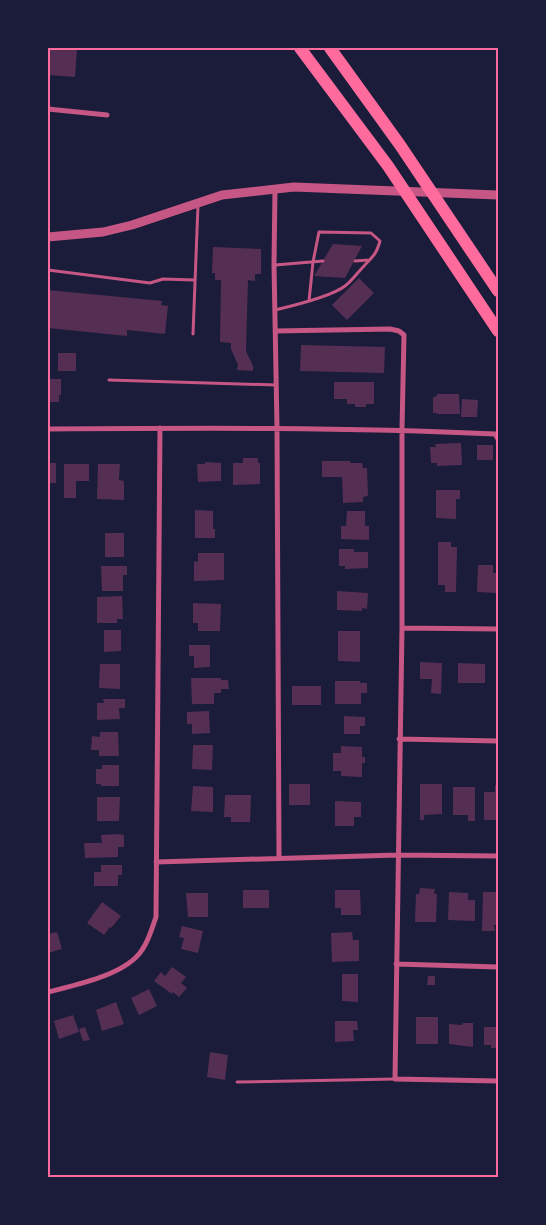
<svg xmlns="http://www.w3.org/2000/svg" width="546" height="1225" viewBox="0 0 546 1225" font-family="'Roboto Serif',serif">
  <style>
    .building { fill: #542f53 }
    .lines { fill: none; stroke-linecap: round; stroke-linejoin: round }
    .service { stroke: #c65784; stroke-width: 3 }
    .minor { stroke: #c65784; stroke-width: 5 }
    .tertiary { stroke: #c65784; stroke-width: 9 }
    .motorway { stroke: #ff6b9d; stroke-width: 12 }
    .neatline { fill: none; stroke: #ff6b9d; stroke-width: 2 }
  </style>
  <rect width="100%" height="100%" fill="#1b1b3a"/>
  <path class="building" d="M48,48H77L75,77L48,75Z
    M333,244L362,246L345,278L314,276Z
    M213,247L261,249V274H255V281L248,280L246,351L253,366V371L237,370L238,365L231,349V343L220,342L221,280H215V273H212Z
    M359,278L374,293L347,320L332,305Z
    M48,290L162,301L161,305L168,306L165,334L127,330V336L48,328Z
    M301,345L385,347L384,373L300,371Z
    M58,353H76V371H58Z
    M48,379H61V395H59V402H48Z
    M334,382H374V404H366V407H355V404H347V399H334Z
    M437,394H459L460,414H437V413H433V397L437,396Z
    M462,399L478,400L477,417H461Z
    M461,443L462,465L437,466V463H431L430,447H436L435,444Z
    M477,445H493V460H477Z
    M243,458H258V463H260V484L233,485V463H243Z
    M322,461H350V463H362L363,468H367L368,496L363,497V502L343,503L342,477H322Z
    M205,462L221,463V481L198,482L197,464H205Z
    M48,463H56V483H48Z
    M64,464H89V481H76V498H64Z
    M98,464H120L119,480L124,481V500L97,499Z
    M436,490H460V499H456V519L436,518Z
    M195,510L213,511V529H215V538H195Z
    M347,511H365V526H369V540L341,539V526H346Z
    M105,533H124V557H105Z
    M438,542H451V547H457L456,592H445V585H438Z
    M339,549H354V552H368V568L345,569V566H339Z
    M198,553H224V580L194,581V561L198,562Z
    M478,565H493V573H498V593L477,592Z
    M101,566H127V575H123V591H102Z
    M337,591L368,593L367,609L362,608V611L337,610Z
    M122,596L123,619H117V623H97V597Z
    M193,603L221,604L220,631H198V623H193Z
    M104,630H121V651L104,652Z
    M338,631H360V662L338,661Z
    M189,645H210V667L194,668V656H189Z
    M420,662L442,663L441,694L431,693L432,679H420Z
    M458,663L485,664V683H458Z
    M100,664H120V689L99,688Z
    M191,678H221V680H228L229,689H221V693H214V704H192Z
    M335,681H360V683H367V693H361V704H335Z
    M292,686H321V705H292Z
    M103,699H125V708H119L120,719L97,720V703H104Z
    M209,711L210,733L192,734V724H187V712Z
    M344,716L365,717V726H360V734H344Z
    M100,732H118L119,756H99V750H91L92,736L100,737Z
    M193,745H213L212,770L192,769Z
    M341,746L362,747V757H365V763H362V777L341,776V771H333V753H341Z
    M102,765H119V786H101V784H96V769H102Z
    M289,784H310V805H289Z
    M420,784H442V814L424,815V820H420Z
    M495,785H498V820H484V792H495Z
    M193,786L213,787V812L191,811Z
    M453,787H475V821H468V815H453Z
    M225,795H251L250,822H231V817H224Z
    M97,797H120L119,821H97Z
    M335,801L361,802V817H354V826H335Z
    M119,834L124,835V847H118V857L85,858L84,843H102L101,835Z
    M101,865H122V875H118V886H94V872H101Z
    M420,888L435,889L434,894H437L436,922H415L416,894H419Z
    M243,890H269V908H243Z
    M335,890H360L361,915H341V908H335Z
    M449,892L468,893V900H475V921L448,920Z
    M483,892H498V925H494L495,931H482Z
    M186,893H208V917H188Z
    M102,902L121,916L111,928L110,927L104,935L87,923Z
    M182,926L203,931L198,953L181,949L184,938L179,937Z
    M57,932L62,949L48,953V934Z
    M352,932L353,940H359V961L332,962L331,933Z
    M172,967L186,977L181,983L187,988L179,997L173,992L172,994L154,981L161,972L165,976Z
    M342,974H358V1002L342,1001Z
    M428,976H435V985H427Z
    M149,989L157,1006L139,1015L131,998Z
    M116,1002L124,1024L102,1031L96,1010Z
    M73,1015L79,1032L59,1039L54,1021Z
    M416,1017H438V1044H416Z
    M335,1021H357L358,1030H353L354,1041L335,1042Z
    M463,1023H473V1047L449,1044V1024L462,1025Z
    M85,1027L90,1040L83,1041L79,1029Z
    M484,1027H498V1045H497V1048H491V1045H484Z
    M210,1052L228,1055L225,1080L207,1077Z"/>
  <g class="lines">
    <path class="service" d="M355,261L369,260
      M275,265L323,261
      M48,270L150,283L163,279L194,280
      M275,310C292,306 332,296 345,286C352,281 357,273 364,266C373,256 376,255 380,241L371,233L319,232L313,262L309,301
      M193,334L198,205
      M109,380L276,385
      M237,1082L395,1079"/>
    <path class="minor" d="M48,109L107,115
      M275,189L274,265L277,427L279,857
      M275,331L390,329L399,331L404,335L402,429V628L395,1079L498,1081
      M48,429C197,428 346,427 495,434L498,439
      M402,628L498,629
      M399,739L498,741
      M156,862L397,855L498,856
      M396,964L498,967
      M48,992C75,985 126,975 142,950C149,940 152,928 156,917L160,428"/>
    <path class="tertiary" d="M48,237L103,232L132,225L222,195L294,187L498,195"/>
    <path class="motorway" d="M300,48L388,166L498,331
      M330,48L400,145L498,291"/>
  </g>
  <rect width="546" height="1225" fill="none" stroke="#1b1b3a" stroke-width="98"/>
  <rect x="49" y="49" width="448" height="1127" class="neatline"/>
</svg>
